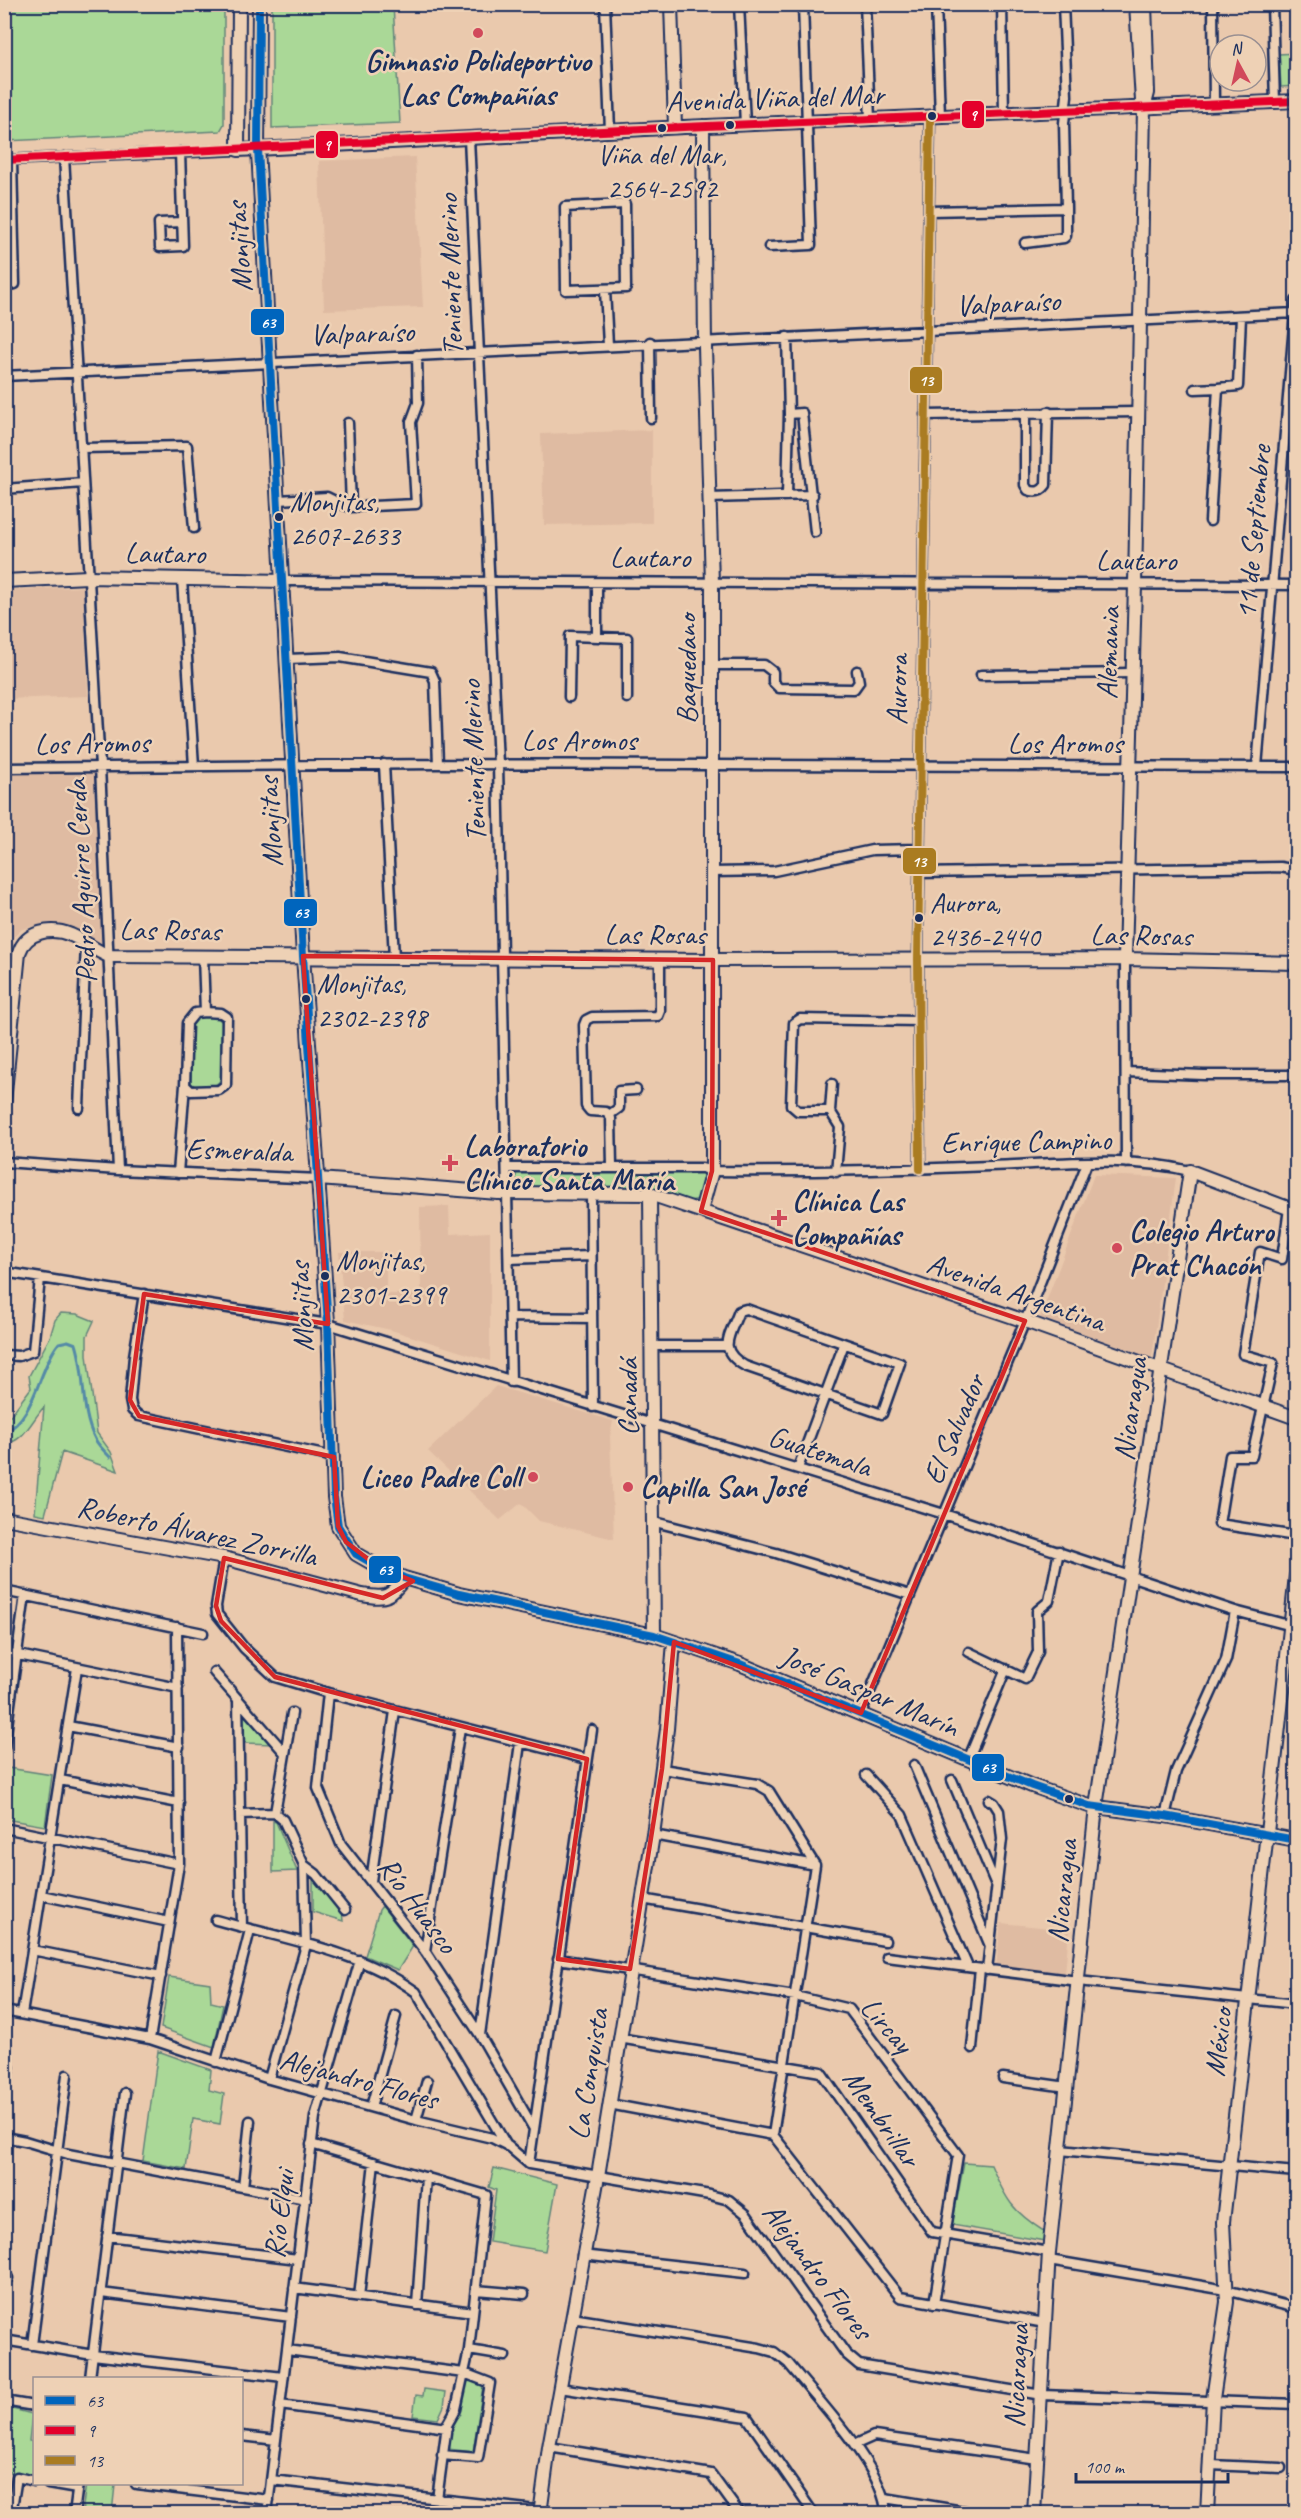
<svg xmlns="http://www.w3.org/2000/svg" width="1301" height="2518" viewBox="0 0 1301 2518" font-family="Caveat,sans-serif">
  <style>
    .built { fill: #dfbba2 }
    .green { fill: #aad897; stroke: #62847a; stroke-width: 1.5 }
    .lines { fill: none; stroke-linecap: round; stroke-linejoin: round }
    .stream { stroke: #548aa7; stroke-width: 3 }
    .street-casing { stroke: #1b2f5e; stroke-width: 13 }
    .secondary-casing { stroke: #1b2f5e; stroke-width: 16 }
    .street { stroke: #eed1b5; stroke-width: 8 }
    .secondary { stroke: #eed1b5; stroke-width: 12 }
    .bus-1-casing { stroke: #eed1b5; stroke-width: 12 }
    .bus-2-casing { stroke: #eed1b5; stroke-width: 12 }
    .bus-3-casing { stroke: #eed1b5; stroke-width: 12 }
    .bus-1 { stroke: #0065bd; stroke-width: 8 }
    .bus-2 { stroke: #e4002b; stroke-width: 8 }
    .bus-3 { stroke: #aa7c21; stroke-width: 8 }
    .marked { fill: none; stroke: #d62828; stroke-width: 4.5; stroke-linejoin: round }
    .poi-dot { fill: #d1495b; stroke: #eed1b5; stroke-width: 2 }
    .bus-dot { fill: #1b2f5e; stroke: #eed1b5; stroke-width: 2 }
    .labels { text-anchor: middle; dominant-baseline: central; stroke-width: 5; stroke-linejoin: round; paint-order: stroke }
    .bus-label { font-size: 28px; fill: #1b2f5e; stroke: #eed1b5; text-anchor: start }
    .poi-label { font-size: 30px; font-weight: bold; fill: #1b2f5e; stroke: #eed1b5; text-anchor: start }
    .street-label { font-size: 30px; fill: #1b2f5e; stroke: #eed1b5 }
    .line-badge { stroke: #eed1b5; stroke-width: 2 }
    .badge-label { font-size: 16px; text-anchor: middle; font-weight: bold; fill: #fff }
  </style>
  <rect width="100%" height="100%" fill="#eac9ad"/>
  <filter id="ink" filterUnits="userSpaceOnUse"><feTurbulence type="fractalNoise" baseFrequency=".0167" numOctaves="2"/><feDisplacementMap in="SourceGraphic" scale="12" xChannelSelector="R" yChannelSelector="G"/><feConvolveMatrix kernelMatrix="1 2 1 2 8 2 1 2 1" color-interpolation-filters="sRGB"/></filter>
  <g filter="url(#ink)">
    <path class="built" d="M415,157L423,307L324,310L319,161Z
      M652,430V523L544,525L541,434Z
      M83,587L88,696L5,699V590Z
      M5,774H97L101,943L72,928L45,923L22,929L10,940L13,884L8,874H5Z
      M1094,1175L1176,1178L1152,1358L1040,1318Z
      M449,1206L450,1234L490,1232V1361L391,1330L345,1320L339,1252H386V1294H421L420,1207Z
      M496,1386L613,1421L610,1436L614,1539L539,1521L521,1503L500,1520L428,1451Z
      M1001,1923L1069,1930L1065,1974L996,1966Z"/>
    <path class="green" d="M4,5H224V124L220,131L5,141Z
      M272,5H393L400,123L272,128Z
      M1296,53V86L1281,87L1279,54Z
      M198,1016H216L223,1023V1074C219,1089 202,1092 191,1083V1026Z
      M519,1169L528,1172L703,1171L702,1194L700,1199L689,1201L644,1188L521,1189L516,1184V1172H519Z
      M61,1313L77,1314L94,1321L87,1336V1355L97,1433L111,1452L118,1471L62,1452L45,1515L35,1513L44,1407C33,1418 23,1444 5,1443V1415L10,1416L31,1388L29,1376L50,1337L55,1320Z
      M243,1714L271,1744L246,1743L243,1740Z
      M8,1768L52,1775L45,1826L5,1819V1794Z
      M273,1821L276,1822L297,1871L273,1872Z
      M313,1876L342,1911L343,1921L313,1912Z
      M382,1906L413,1946L398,1970L365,1956L379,1910Z
      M169,1977L210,1983L211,2002L223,2005L214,2047L161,2028Z
      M158,2051L211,2070L209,2090L224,2094L220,2124L193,2119L186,2169L143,2161Z
      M964,2163L991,2165C1006,2200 1012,2211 1045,2232V2241L952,2225Z
      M494,2168L557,2184L545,2251L489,2242L496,2190L489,2187Z
      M467,2379L483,2386L473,2452L448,2449L450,2426L461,2414Z
      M424,2389L446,2392L444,2406L438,2419L413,2416L416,2395L423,2396Z
      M5,2407L32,2414L29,2441L34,2442V2476L5,2471Z
      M86,2484L115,2485L112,2513H82Z"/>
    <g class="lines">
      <path class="stream" d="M4,1433C36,1417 38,1369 59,1343L68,1341L76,1344C86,1374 80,1411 95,1439C98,1445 105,1452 110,1457"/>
      <defs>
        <path id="street" d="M605,4L610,131
          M739,4L745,124
          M865,4L870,119
          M936,4L940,116
          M1002,4L1004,113
          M1213,4L1214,104
          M1272,4L1275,102
          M469,138L498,764L511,1382
          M180,152L183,246L160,247L159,223L182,222
          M64,157L100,766L118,1170
          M4,160L238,150
          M625,204L626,288L566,290L565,207Z
          M929,211L1066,208L1064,123L1067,96L1063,4
          M1025,243L1064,238L1066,236V208
          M769,247L811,245L803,4
          M4,286L15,284L12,160
          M605,290L608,345
          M650,342L651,418
          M4,376C435,353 866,333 1296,313
          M1195,389L1218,388
          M1025,413V485L1028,490C1036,493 1041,492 1046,485L1048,412
          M789,414L802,413L815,532
          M925,415L1137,412
          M348,423L351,507
          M82,448L187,446L194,528
          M4,489L83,483
          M787,496L789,414L787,337
          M709,498L813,495
          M279,500L327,497L341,504L351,507L416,504L411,422L418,403L417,355
          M1210,521L1218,388L1238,386L1241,316
          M182,579L194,766
          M283,581L1296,585
          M597,583V636
          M287,659L340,657L431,672L435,681L438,764
          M711,665H764L773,672V682L779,688L854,689L859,682L857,671
          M981,675L1132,673
          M569,697L570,636L627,638V698
          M384,764L394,958
          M1257,767L1296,301
          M4,768L438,764L1296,767
          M712,872L774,871L872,850L919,849
          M919,873L1280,867L1296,870
          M203,956L205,1012
          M1125,959L1126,1163
          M205,1012L221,1013L227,1017L226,1085L219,1090L191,1091L185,1085L187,1023L195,1013Z
          M1126,1072L1204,1075H1296
          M832,1084L830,1111L840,1127L836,1172
          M79,1108L86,944
          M830,1111H798L791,1105L794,1023L800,1019L918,1021
          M609,1115L619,1108V1091L636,1090
          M4,1162L118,1170L319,1179
          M612,1166L611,1118L606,1112L590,1111L586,1106L584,1025L586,1020L592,1017L658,1016L660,1011V960
          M508,1168H702L712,1171C805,1172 897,1170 990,1166C1055,1164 1126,1155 1190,1171
          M920,1169L918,959L930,117
          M178,1173L185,1085
          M591,1194L593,1407
          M1289,1208L1282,1259L1260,1252L1243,1354L1273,1363L1252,1456H1230L1219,1524L1296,1536
          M509,1259L590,1256
          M4,1272L328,1324L944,1514L1235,1611L1296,1627
          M144,1294L134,1356L130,1400L132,1410L139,1416L334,1457
          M746,1309L900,1363L882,1414L745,1366C716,1349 730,1336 739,1311Z
          M510,1317L592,1318
          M652,1346H726
          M4,1355L19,1356L33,1351L40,1278
          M798,1468L844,1344
          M655,1522L776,1553L910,1595
          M224,1558L216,1606L217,1614L244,1648L275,1677L328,1693L587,1759
          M4,1591L203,1633
          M4,1652L178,1688
          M969,1652L1025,1679L1038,1652L1037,1611L1049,1601L1059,1551
          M214,1672L285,1753
          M328,1693L318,1788L341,1844L425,1951L480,2035L534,2129
          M238,1700L242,1927
          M861,1713L1025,1321L1087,1163
          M68,1726L179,1747
          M4,1748L25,1595
          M968,1760L1006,1669
          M914,1765L990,1946
          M662,1769L757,1784L769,1791L815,1865L773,2135
          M866,1775L902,1815L968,1967
          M60,1780L179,1803
          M952,1780L996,1885
          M275,1813L292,1713
          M240,1814L275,1813
          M1165,1816L1176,1771L1226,1660L1235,1611
          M4,1828L179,1864
          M653,1835L815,1865
          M304,1865L316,1874L345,1910
          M371,1881L395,1711
          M41,1895L169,1922
          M642,1899L885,1941
          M216,1920C284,1939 359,1950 416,1992L507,2146
          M32,1950L161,1976
          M425,1951L460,1728
          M887,1957L1078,1981L1296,2004
          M558,1959L795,1996L849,2009L958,2155L934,2304
          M987,1970L1002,1839L999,1811L994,1803L989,1800
          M4,2011L150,2039L269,2079L416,2120L492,2138L508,2146L529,2164L710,2195L729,2200L746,2214L846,2354L859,2365L1042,2395L1296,2404
          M22,2014L77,1668
          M480,2035L520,1743
          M619,2038L821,2072L932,2232L1049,2252
          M150,2039L179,1864L177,1627
          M972,2048L980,1969
          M216,2062L250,1930
          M1003,2078L1067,2087
          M269,2079L306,1945L304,1865L283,1820L275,1813
          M4,2087L9,2067
          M609,2104L773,2135L900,2297L1045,2323
          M371,2107L396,2016
          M416,2120L427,2081
          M4,2137L25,2141L68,2154L306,2199
          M311,2144L486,2195L469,2350L456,2409L447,2425L437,2499
          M1060,2150L1296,2172
          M529,2164L592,1730
          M243,2187L250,2121
          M107,2236L298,2259
          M582,2255L745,2273
          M1049,2260L1226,2290L1296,2308
          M4,2277L8,2278
          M294,2288L473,2312
          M476,2290L524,2294
          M101,2293L291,2317
          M359,2297L374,2162
          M417,2305L426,2177
          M572,2318L759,2348L774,2352L788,2363C816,2398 886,2470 886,2514
          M4,2340L93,2355L283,2377
          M32,2345L67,2075
          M287,2350L464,2373L490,2383L478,2458L442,2455
          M469,2350L505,2356
          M90,2378L125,2093
          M560,2388L747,2417L814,2514
          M4,2401L34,2406
          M280,2405L447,2428
          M242,2436L276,2440
          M854,2445L874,2436L1037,2459
          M549,2447L711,2474L740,2514
          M1210,2465L1281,2468
          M271,2480L572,2514
          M48,2484L77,2489
          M136,2484L269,2500
          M885,2498L981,2514
          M11,2514L17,2477L34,2481
          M74,2514L78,2484
          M267,2514L315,2117L360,1960"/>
        <path id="secondary" d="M239,4L238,150L684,127L1296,101
          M259,4L258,149L303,956L328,1324L334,1497L338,1526L356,1554L377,1566L404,1578L459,1594L654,1635L740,1664L1032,1786L1089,1806L1165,1816L1296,1840
          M671,4L675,127
          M1136,4L1142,101
          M4,581L88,577L283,581
          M1125,959L1135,585L1144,108L1148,93L1145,4
          M4,1102L19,953C26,931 51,927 71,935C85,941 95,951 109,956L713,960L1125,959L1296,963
          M319,1179L498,1193L650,1194L1025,1321L1296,1418
          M650,1194L654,1635
          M701,1211L712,1171V583L705,347L703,126
          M4,1518L224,1558L362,1595C385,1599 391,1598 404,1578
          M540,2514L549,2447L598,2176L653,1835L667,1729L674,1642
          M1034,2514L1049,2252L1096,1807L1190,1171L1296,1211
          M1207,2514L1213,2399L1227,2302L1223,2222L1296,1576"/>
      </defs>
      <use href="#street" class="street-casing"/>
      <use href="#secondary" class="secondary-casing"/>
      <use href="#street" class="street"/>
      <use href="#secondary" class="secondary"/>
      <defs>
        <path id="bus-1" d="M259,4L258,149L303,956L328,1324L334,1497L338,1526L356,1554L377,1566L404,1578L459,1594L654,1635L740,1664L1032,1786L1089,1806L1165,1816L1296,1840"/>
        <path id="bus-2" d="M4,160L684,127L1296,101"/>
        <path id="bus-3" d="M920,1169L918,959L930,117"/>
      </defs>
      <use href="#bus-1" class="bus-1-casing"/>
      <use href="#bus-2" class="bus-2-casing"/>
      <use href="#bus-3" class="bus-3-casing"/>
      <use href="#bus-1" class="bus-1"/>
      <use href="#bus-2" class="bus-2"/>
      <use href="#bus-3" class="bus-3"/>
    </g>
  </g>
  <path class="marked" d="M303,956L713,960L712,1171L701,1211L1025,1321L861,1713L674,1642L662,1769L630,1969L558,1959L587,1759L275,1677L221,1621L216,1606L224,1558L383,1598L413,1581L377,1566L346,1542L338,1526L334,1457L139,1416L130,1400L144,1294L328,1324Z"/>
  <g class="poi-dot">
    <circle cx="478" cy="33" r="6"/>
    <path d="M447 1154h6v6h6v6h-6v6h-6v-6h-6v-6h6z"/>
    <path d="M776 1209h6v6h6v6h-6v6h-6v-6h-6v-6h6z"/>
    <circle cx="1117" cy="1248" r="6"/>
    <circle cx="533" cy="1477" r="6"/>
    <circle cx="628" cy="1487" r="6"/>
  </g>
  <g class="bus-dot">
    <circle cx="932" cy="116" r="5"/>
    <circle cx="730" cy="125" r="5"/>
    <circle cx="662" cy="128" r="5"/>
    <circle cx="279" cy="517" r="5"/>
    <circle cx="919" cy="918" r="5"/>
    <circle cx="306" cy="999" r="5"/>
    <circle cx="325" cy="1276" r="5"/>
    <circle cx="1069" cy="1799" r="5"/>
  </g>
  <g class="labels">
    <g class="bus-label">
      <text x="662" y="154" text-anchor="middle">Viña del Mar,<tspan x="662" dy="34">2564-2592</tspan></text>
      <text x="290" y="501">Monjitas,<tspan x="290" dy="34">2607-2633</tspan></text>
      <text x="930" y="902">Aurora,<tspan x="930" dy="34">2436-2440</tspan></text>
      <text x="317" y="983">Monjitas,<tspan x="317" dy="34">2302-2398</tspan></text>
      <text x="336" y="1260">Monjitas,<tspan x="336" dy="34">2301-2399</tspan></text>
    </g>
    <g class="poi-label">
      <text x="478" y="61" text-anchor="middle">Gimnasio Polideportivo<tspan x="478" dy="34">Las Compañías</tspan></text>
      <text x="464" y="1146">Laboratorio<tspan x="464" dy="34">Clínico Santa María</tspan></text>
      <text x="792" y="1201">Clínica Las<tspan x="792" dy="34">Compañías</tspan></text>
      <text x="1129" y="1231">Colegio Arturo<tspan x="1129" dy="34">Prat Chacón</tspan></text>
      <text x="521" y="1477" text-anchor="end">Liceo Padre Coll</text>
      <text x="640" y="1487">Capilla San José</text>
    </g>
    <g class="street-label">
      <text transform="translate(775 98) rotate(-2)">Avenida Viña del Mar</text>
      <text transform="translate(239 247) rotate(-94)">Monjitas</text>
      <text transform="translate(450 275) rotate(-92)">Teniente Merino</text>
      <text transform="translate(1008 303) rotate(-3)">Valparaíso</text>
      <text transform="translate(362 333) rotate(-2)">Valparaíso</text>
      <text transform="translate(1253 532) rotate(-85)">11 de Septiembre</text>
      <text transform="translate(165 553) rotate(1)">Lautaro</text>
      <text x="650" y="557">Lautaro</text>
      <text x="1136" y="560">Lautaro</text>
      <text transform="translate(1108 653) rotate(-88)">Alemania</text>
      <text transform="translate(686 669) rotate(-90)">Baquedano</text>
      <text transform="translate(897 690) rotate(-89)">Aurora</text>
      <text x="579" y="740">Los Aromos</text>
      <text transform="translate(92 743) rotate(-1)">Los Aromos</text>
      <text x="1065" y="743">Los Aromos</text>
      <text transform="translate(473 761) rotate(-92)">Teniente Merino</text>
      <text transform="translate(270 822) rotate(-93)">Monjitas</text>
      <text transform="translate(81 881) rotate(-93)">Pedro Aguirre Cerda</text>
      <text transform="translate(170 930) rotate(1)">Las Rosas</text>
      <text x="655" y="934">Las Rosas</text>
      <text transform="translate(1141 935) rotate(1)">Las Rosas</text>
      <text transform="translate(1026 1141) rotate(-1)">Enrique Campino</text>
      <text transform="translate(239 1150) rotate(2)">Esmeralda</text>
      <text transform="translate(1016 1292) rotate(19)">Avenida Argentina</text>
      <text transform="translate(301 1307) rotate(-93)">Monjitas</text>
      <text transform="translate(627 1397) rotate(-90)">Canadá</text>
      <text transform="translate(1130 1409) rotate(-82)">Nicaragua</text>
      <text transform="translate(954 1429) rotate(-67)">El Salvador</text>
      <text transform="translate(820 1451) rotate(18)">Guatemala</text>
      <text transform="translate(197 1531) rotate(12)">Roberto Álvarez Zorrilla</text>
      <text transform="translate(870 1691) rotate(23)">José Gaspar Marín</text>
      <text transform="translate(1062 1891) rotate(-84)">Nicaragua</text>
      <text transform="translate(418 1905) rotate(53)">Río Huasco</text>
      <text transform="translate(887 2025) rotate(49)">Lircay</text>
      <text transform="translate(1218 2042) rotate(-83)">México</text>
      <text transform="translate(588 2074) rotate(-81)">La Conquista</text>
      <text transform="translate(359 2079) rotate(15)">Alejandro Flores</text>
      <text transform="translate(882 2118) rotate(55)">Membrillar</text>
      <text transform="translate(279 2214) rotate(-83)">Río Elqui</text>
      <text transform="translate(818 2271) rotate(53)">Alejandro Flores</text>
      <text transform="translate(1016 2376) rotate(-87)">Nicaragua</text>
    </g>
  </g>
  <g class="line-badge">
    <rect x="961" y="100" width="24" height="29" rx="6" fill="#e4002b"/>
    <rect x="315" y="130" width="24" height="29" rx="6" fill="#e4002b"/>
    <rect x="250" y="308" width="35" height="28" rx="6" fill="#0065bd"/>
    <rect x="909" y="366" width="34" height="28" rx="6" fill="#aa7c21"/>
    <rect x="902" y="847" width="35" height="28" rx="6" fill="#aa7c21"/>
    <rect x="283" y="898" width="35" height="29" rx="6" fill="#0065bd"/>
    <rect x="368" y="1555" width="34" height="29" rx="6" fill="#0065bd"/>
    <rect x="971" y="1753" width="34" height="29" rx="6" fill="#0065bd"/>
  </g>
  <g class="badge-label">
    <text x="973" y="120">9</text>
    <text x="327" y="150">9</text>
    <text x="268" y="328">63</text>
    <text x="926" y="386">13</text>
    <text x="919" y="867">13</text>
    <text x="301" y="918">63</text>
    <text x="385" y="1575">63</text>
    <text x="988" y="1773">63</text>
  </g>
  <rect width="1301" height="2518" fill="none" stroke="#eed1b5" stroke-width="24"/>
  <rect x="12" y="12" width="1277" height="2494" fill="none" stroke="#1b2f5e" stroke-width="2" filter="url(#ink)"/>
  <rect x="33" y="2377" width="210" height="108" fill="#eed1b5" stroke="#9a9092" stroke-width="1.5"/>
  <rect x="45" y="2396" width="30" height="9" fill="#0065bd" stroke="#9a9092" stroke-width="1.5"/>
  <text x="87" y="2407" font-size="18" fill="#1b2f5e">63</text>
  <rect x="45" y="2426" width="30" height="9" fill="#e4002b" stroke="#9a9092" stroke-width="1.5"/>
  <text x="87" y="2437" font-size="18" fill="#1b2f5e">9</text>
  <rect x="45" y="2456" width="30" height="9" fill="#aa7c21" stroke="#9a9092" stroke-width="1.5"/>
  <text x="87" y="2467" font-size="18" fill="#1b2f5e">13</text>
  <g transform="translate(1238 63) rotate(352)"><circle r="28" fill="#eed1b5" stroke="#9a9092" stroke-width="1.5"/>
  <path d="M0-4.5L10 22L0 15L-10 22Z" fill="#d1495b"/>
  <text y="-9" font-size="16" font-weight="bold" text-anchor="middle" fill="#1b2f5e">N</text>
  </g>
  <path d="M1076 2473v9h152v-9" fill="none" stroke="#1b2f5e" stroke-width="3"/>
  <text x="1085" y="2473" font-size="18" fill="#1b2f5e" stroke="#eed1b5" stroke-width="4.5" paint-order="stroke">100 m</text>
</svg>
